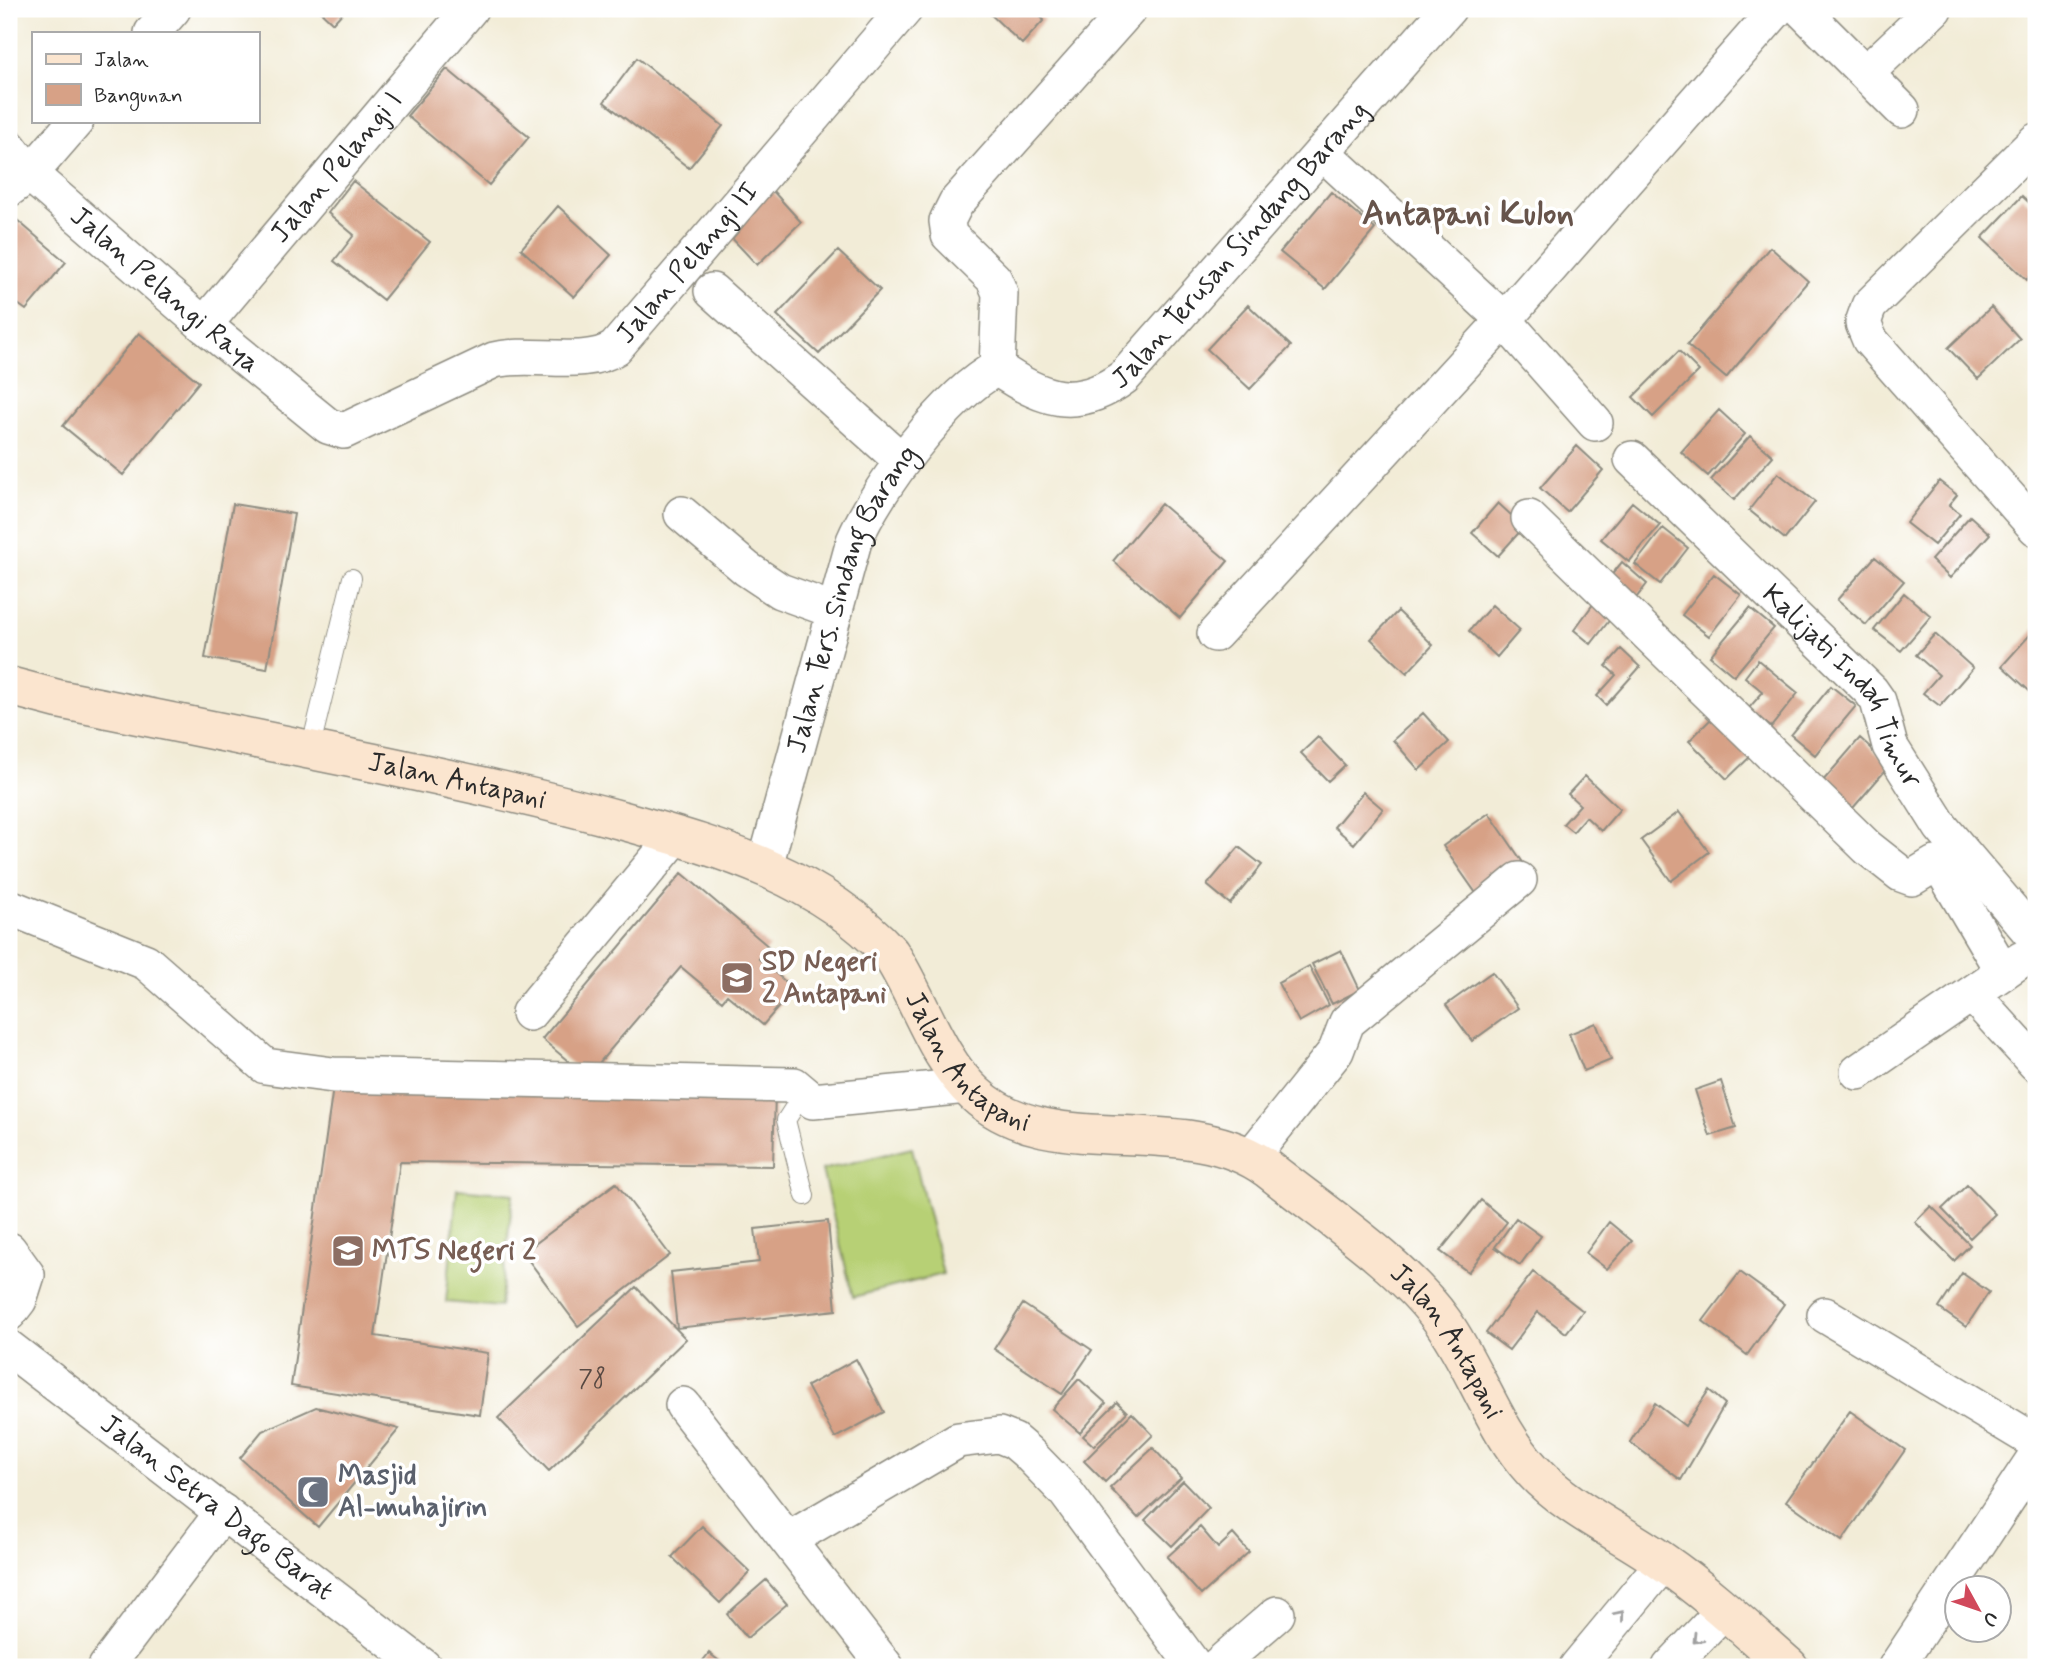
<svg xmlns="http://www.w3.org/2000/svg" width="2045" height="1676" viewBox="0 0 2045 1676" font-family="Mynerve,sans-serif">
  <style>
    .garden { fill: #b7d075; stroke: #717e50; stroke-width: 2 }
    .building { fill: #d7a186 }
    .lines { fill: none; stroke-linecap: round; stroke-linejoin: round }
    .lane-casing { stroke: #8e8c81; stroke-width: 20 }
    .street-casing { stroke: #8e8c81; stroke-width: 38 }
    .secondary-casing { stroke: #8e8c81; stroke-width: 41 }
    .lane { stroke: #fff; stroke-width: 18 }
    .street { stroke: #fff; stroke-width: 35 }
    .secondary { stroke: #fbe5cf; stroke-width: 38 }
    .oneway { stroke: #a0a0a0 }
    .labels { text-anchor: middle; dominant-baseline: central; stroke-width: 7; stroke-linejoin: round; paint-order: stroke }
    .number-label { font-size: 24px; fill: #564842 }
    .street-label { font-size: 28px; fill: #2b2b2b; stroke: #fff }
    .education-label { font-size: 28px; font-weight: bold; fill: #785e54; stroke: #fff; text-anchor: start }
    .worship-label { font-size: 28px; font-weight: bold; fill: #5b616d; stroke: #fff; text-anchor: start }
    .district-label { font-size: 35px; font-weight: bold; fill: #67544b; stroke: #fff }
  </style>
  <rect width="100%" height="100%" fill="#fff"/>
  <filter id="ink" filterUnits="userSpaceOnUse"><feTurbulence type="fractalNoise" baseFrequency=".0143" numOctaves="2"/><feDisplacementMap in="SourceGraphic" scale="14" xChannelSelector="R" yChannelSelector="G"/><feConvolveMatrix kernelMatrix="1 2 1 2 8 2 1 2 1" color-interpolation-filters="sRGB"/></filter>
  <filter id="wash" filterUnits="userSpaceOnUse"><feTurbulence type="fractalNoise" baseFrequency=".00686" numOctaves="4" result="noise"/><feDisplacementMap in="SourceGraphic" scale="28" xChannelSelector="R" yChannelSelector="G"/><feGaussianBlur stdDeviation="1.57" result="paint"/><feColorMatrix in="noise" values="0 0 0 0 0 0 0 0 0 0 0 0 0 0 0 0 0 1.4 0 .05"/><feComposite in="paint" operator="in"/></filter>
  <g filter="url(#wash)">
    <rect width="100%" height="100%" fill="#f2ecd7"/>
    <path class="garden" d="M912,1148L943,1274L853,1297L822,1170Z
      M457,1189L513,1194L500,1307L446,1302Z"/>
    <g id="blocks">
      <path class="building" d="M318,9H346L333,23Z
        M985,9H1032L1044,20L1022,44Z
        M637,58L723,126L689,168L604,102Z
        M447,69L529,137L489,185L407,116Z
        M353,181L430,242L383,300L334,261L354,235L328,213Z
        M772,190L801,222L757,265L727,233Z
        M1331,192L1375,229L1325,289L1280,252Z
        M2022,196L2036,209V270L2027,280L1982,238Z
        M558,206L611,255L574,297L521,249Z
        M17,220L66,262L26,310L18,304L9,314V230Z
        M1770,247L1808,281L1726,378L1687,345Z
        M838,251L880,290L819,354L777,315Z
        M1248,305L1291,346L1250,389L1207,349Z
        M1991,307L2020,339L1978,379L1948,348Z
        M139,333L199,382L123,475L63,426Z
        M1679,351L1699,371L1653,417L1633,397Z
        M1719,410L1745,434L1708,476L1681,452Z
        M1750,436L1773,456L1734,500L1711,480Z
        M1577,446L1603,470L1567,512L1540,488Z
        M1778,473L1815,502L1785,539L1749,510Z
        M1939,481L1957,495L1949,505L1960,514L1934,545L1906,523Z
        M1632,502L1660,525L1629,562L1601,539Z
        M1498,503L1524,527L1498,556L1472,533Z
        M233,504L294,514L267,669L205,658Z
        M1161,504L1228,561L1180,618L1113,561Z
        M1970,516L1990,534L1950,578L1931,560Z
        M1663,528L1688,548L1660,584L1635,564Z
        M1875,557L1904,581L1866,625L1837,600Z
        M1622,562L1647,584L1636,598L1609,578Z
        M1714,574L1741,595L1709,636L1682,615Z
        M1904,593L1931,616L1901,651L1874,630Z
        M1597,599L1615,613L1591,644L1574,630Z
        M1492,605L1520,630L1497,657L1469,631Z
        M1750,608L1774,628L1734,676L1710,656Z
        M1398,611L1433,645L1407,673L1371,639Z
        M2036,628V697L2002,666Z
        M1935,634L1973,668L1940,706L1923,693L1939,675L1916,655Z
        M1621,649L1640,667L1606,705L1597,696L1616,675L1606,666Z
        M1758,660L1798,693L1771,727L1748,709L1763,692L1745,677Z
        M1831,686L1856,706L1815,755L1791,735Z
        M1423,713L1449,742L1419,770L1393,740Z
        M1717,713L1756,751L1727,779L1689,741Z
        M1318,737L1345,765L1328,781L1301,753Z
        M1860,738L1890,765L1853,808L1822,782Z
        M1585,776L1620,809L1601,831L1586,817L1573,832L1563,824L1580,805L1568,794Z
        M1363,792L1383,809L1354,844L1334,827Z
        M1679,812L1709,852L1671,881L1641,840Z
        M1489,813L1524,864L1478,896L1443,846Z
        M1239,847L1262,865L1230,904L1207,885Z
        M682,873L769,947L759,959L794,989L763,1025L727,995L722,1001L681,967L587,1077L542,1039Z
        M1341,950L1360,990L1332,1004L1312,964Z
        M1309,966L1329,1005L1299,1022L1278,983Z
        M1492,972L1518,1008L1472,1041L1446,1005Z
        M1596,1023L1611,1060L1584,1071L1569,1034Z
        M334,1080L775,1092L773,1166L400,1162L375,1336L488,1353L480,1415L291,1386Z
        M1721,1081L1736,1128L1710,1136L1695,1090Z
        M616,1183L670,1255L578,1326L523,1253Z
        M1967,1185L1995,1214L1970,1238L1942,1209Z
        M1481,1200L1507,1222L1468,1272L1440,1251Z
        M1931,1206L1970,1245L1954,1261L1915,1222Z
        M1516,1218L1541,1236L1520,1265L1495,1247Z
        M828,1221L836,1310L677,1328L671,1272L759,1262L755,1229Z
        M1609,1222L1632,1241L1607,1269L1586,1253Z
        M1533,1272L1583,1311L1566,1333L1538,1312L1509,1350L1486,1333Z
        M1740,1272L1784,1304L1747,1355L1703,1321Z
        M1962,1273L1989,1292L1966,1327L1939,1308Z
        M636,1287L686,1339L549,1471L498,1418Z
        M1023,1304L1092,1350L1062,1394L994,1349Z
        M856,1359L884,1412L835,1438L807,1386Z
        M1079,1379L1106,1403L1080,1433L1052,1409Z
        M1709,1390L1725,1404L1681,1480L1630,1442L1655,1403L1685,1426Z
        M1117,1402L1127,1412L1094,1446L1083,1436Z
        M316,1407L399,1429L318,1527L240,1458L262,1431Z
        M1850,1411L1905,1450L1842,1541L1786,1501Z
        M1132,1413L1153,1435L1105,1482L1084,1461Z
        M1153,1448L1181,1478L1138,1518L1110,1488Z
        M1183,1481L1209,1508L1172,1546L1145,1520Z
        M702,1526L750,1572L720,1603L672,1557Z
        M1200,1527L1218,1548L1233,1534L1249,1552L1201,1595L1167,1557Z
        M766,1580L787,1604L747,1638L727,1614Z
        M709,1653L727,1667H698Z"/>
    </g>
  </g>
  <g filter="url(#ink)">
    <use href="#blocks" fill-opacity="0" stroke="#8e8c81" stroke-width="2"/>
    <g class="lines">
      <defs>
        <path id="lane" d="M310,750L352,578
          M805,1196L786,1120L797,1103L813,1101"/>
        <g id="street">
          <path d="M1801,9L1902,110"/>
          <path d="M152,33L173,9"/>
          <path d="M1867,72L1934,9"/>
          <path d="M2036,141L1869,306L1863,323L1870,340L2036,528"/>
          <path id="s1" d="M9,147L30,174L204,325L328,426L344,431L494,360C530,351 585,368 615,348L905,9"/>
          <path d="M1322,152L1504,320L1595,423"/>
          <path d="M9,189L30,174L76,121"/>
          <path d="M712,291L902,461"/>
          <path id="s2" d="M204,325L470,9"/>
          <path id="s3" d="M997,368C1042,400 1077,412 1124,377L1448,9"/>
          <path d="M997,368L1000,293L994,279L949,235L947,221L956,203L1129,9"/>
          <path id="s4" d="M1632,459L1871,691L1878,701L1890,746L1941,827L2036,939"/>
          <path d="M682,514L747,569L780,591L835,611"/>
          <path d="M1529,518L1868,848L1901,874L1912,878L1935,864L1943,870L2003,972"/>
          <path d="M1215,634L1504,320L1777,9"/>
          <path id="s5" d="M765,866L854,541C877,488 946,395 997,368"/>
          <path d="M9,907L146,962L265,1066L333,1075L794,1085L813,1101L967,1086"/>
          <path d="M1972,994L2036,1064"/>
          <path d="M529,1013L676,836"/>
          <path d="M1858,1072L2022,959"/>
          <path d="M1251,1157L1336,1051L1347,1022L1519,880"/>
          <path d="M9,1250L27,1275L19,1300L9,1313"/>
          <path d="M1825,1315L2036,1442"/>
          <path id="s6" d="M9,1348L424,1667"/>
          <path d="M683,1405L886,1667"/>
          <path d="M788,1540L958,1440L999,1435L1014,1441L1027,1452L1065,1491L1195,1667"/>
          <path d="M106,1667L223,1512"/>
          <path d="M1216,1667L1277,1614"/>
          <path d="M1577,1667L1664,1562"/>
          <path d="M1670,1667L1724,1610"/>
          <path d="M1896,1667L2036,1456"/>
        </g>
        <g id="secondary">
          <path id="s7" d="M9,686L58,699C164,720 269,742 375,763C460,781 544,799 628,822C724,849 820,877 890,953C919,997 935,1057 975,1094C1051,1165 1184,1107 1268,1169C1323,1213 1403,1265 1443,1322C1476,1369 1494,1429 1533,1471C1568,1509 1621,1532 1663,1562C1708,1593 1748,1631 1789,1667"/>
        </g>
      </defs>
      <use href="#lane" class="lane-casing"/>
      <use href="#street" class="street-casing"/>
      <use href="#secondary" class="secondary-casing"/>
      <use href="#lane" class="lane"/>
      <use href="#street" class="street"/>
      <use href="#secondary" class="secondary"/>
    </g>
    <defs><path id="oneway-chevron" d="M-2-3.5L2.5 0L-2 3.5" fill="none" stroke-width="1.6" stroke-linecap="round" stroke-linejoin="round" transform="scale(1.75)"/></defs>
    <g class="oneway">
      <use href="#oneway-chevron" transform="translate(1620 1615) rotate(-50)"/>
      <use href="#oneway-chevron" transform="translate(1697 1639) rotate(134)"/>
    </g>
  </g>
  <defs>
    <symbol id="school-square" viewBox="-11 -11 22 22"><rect x="-9" y="-9" width="18" height="18" rx="4" fill="#8d6e63" stroke="#fff"/><path d="M0-5L7-2L0 1L-7-2ZM-4 1L0 2.5L4 1V4Q0 6-4 4Z" fill="#fff"/></symbol>
    <symbol id="mosque-square" viewBox="-11 -11 22 22"><rect x="-9" y="-9" width="18" height="18" rx="4" fill="#6b7280" stroke="#fff"/><path d="M3.5-4.9A6 6 0 1 0 3.5 4.9A5 5 0 1 1 3.5-4.9Z" fill="#fff"/></symbol>
  </defs>
  <g fill-rule="evenodd">
    <use href="#school-square" x="718" y="959" width="38" height="38"/>
    <use href="#school-square" x="329" y="1232" width="38" height="38"/>
    <use href="#mosque-square" x="294" y="1473" width="38" height="38"/>
  </g>
  <g class="labels">
    <g class="number-label">
      <text x="592" y="1379">78</text>
    </g>
    <g class="street-label">
      <text stroke="none"><textPath href="#s2" startOffset="206">Jalan Pelangi I</textPath></text>
      <text stroke="none"><textPath href="#s3" startOffset="315">Jalan Terusan Sindang Barang</textPath></text>
      <text stroke="none"><textPath href="#s1" startOffset="842">Jalan Pelangi II</textPath></text>
      <text stroke="none"><textPath href="#s1" startOffset="212">Jalan Pelangi Raya</textPath></text>
      <text stroke="none"><textPath href="#s5" startOffset="282">Jalan Ters. Sindang Barang</textPath></text>
      <text stroke="none"><textPath href="#s4" startOffset="313">Kalijati Indah Timur</textPath></text>
      <text stroke="none"><textPath href="#s7" startOffset="458">Jalan Antapani</textPath></text>
      <text stroke="none"><textPath href="#s7" startOffset="1068">Jalan Antapani</textPath></text>
      <text stroke="none"><textPath href="#s7" startOffset="1656">Jalan Antapani</textPath></text>
      <text stroke="none"><textPath href="#s6" startOffset="262">Jalan Setra Dago Barat</textPath></text>
    </g>
    <g class="education-label">
      <text x="762" y="962">SD Negeri<tspan x="762" dy="32">2 Antapani</tspan></text>
      <text x="372" y="1251">MTS Negeri 2</text>
    </g>
    <g class="worship-label">
      <text x="338" y="1476">Masjid<tspan x="338" dy="32">Al-muhajirin</tspan></text>
    </g>
    <g class="district-label">
      <text x="1468" y="214">Antapani Kulon</text>
    </g>
  </g>
  <rect width="2045" height="1676" fill="none" stroke="#fff" stroke-width="35"/>
  <rect x="32" y="32" width="228" height="91" fill="#ffffff" stroke="#aaaaaa" stroke-width="2"/>
  <rect x="46" y="54" width="35" height="10" fill="#fbe5cf" stroke="#aaaaaa" stroke-width="2"/>
  <text x="94" y="66" font-size="21" fill="#2b2b2b">Jalan</text>
  <rect x="46" y="84" width="35" height="21" fill="#d7a186" stroke="#aaaaaa" stroke-width="2"/>
  <text x="94" y="102" font-size="21" fill="#2b2b2b">Bangunan</text>
  <g transform="translate(1978 1609) rotate(130)"><circle r="33" fill="#ffffff" stroke="#aaaaaa" stroke-width="2"/>
  <path d="M0-5L12 26L0 18L-12 26Z" fill="#d1495b"/>
  <text y="-10" font-size="19" font-weight="bold" text-anchor="middle" fill="#2b2b2b">U</text>
  </g>
</svg>
